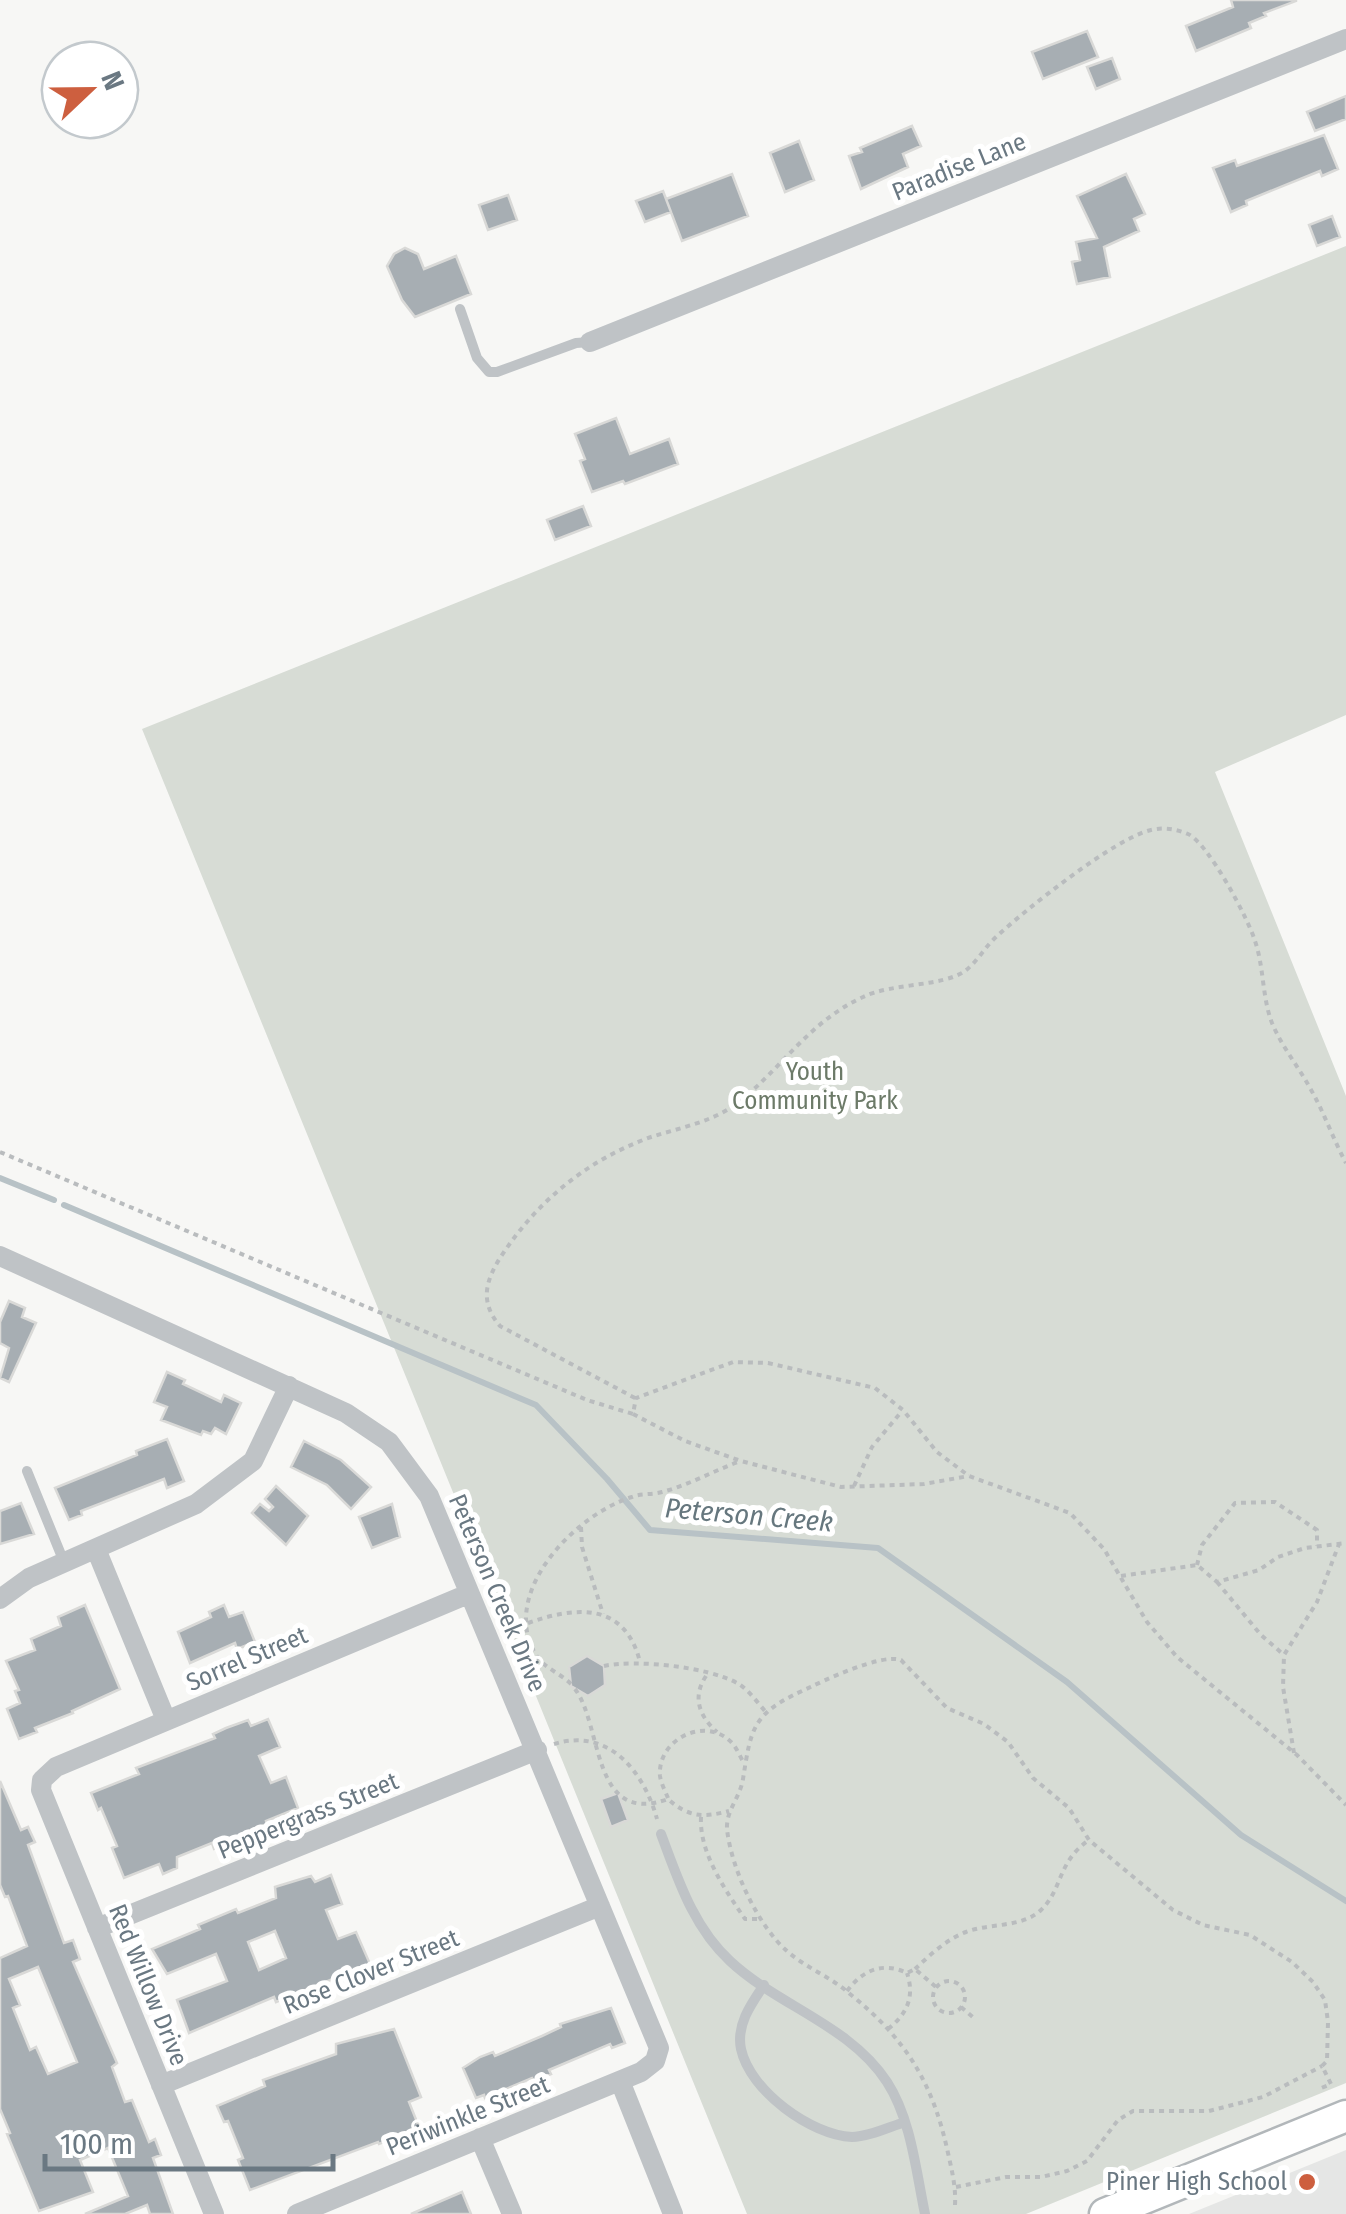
<svg xmlns="http://www.w3.org/2000/svg" width="1346" height="2214" viewBox="0 0 1346 2214" font-family="'Fira Sans Condensed',sans-serif">
  <style>
    .built { fill: #e5e6e5 }
    .green { fill: #d7dcd5 }
    .lines { fill: none; stroke-linecap: round; stroke-linejoin: round }
    .stream { stroke: #b8c2c6; stroke-width: 6 }
    .building { fill: #a7aeb3; stroke: #d9d9d7; stroke-width: 2.5; fill-rule: evenodd }
    .secondary-casing { stroke: #b2b7ba; stroke-width: 35 }
    .path { stroke: #b9bcbe; stroke-width: 4; stroke-dasharray: 5 5; stroke-linecap: butt }
    .lane { stroke: #bfc3c6; stroke-width: 10 }
    .street { stroke: #bfc3c6; stroke-width: 20 }
    .secondary { stroke: #fff; stroke-width: 30 }
    .poi-dot { fill: #cd5f3f; stroke: #fff; stroke-width: 4 }
    .labels { text-anchor: middle; dominant-baseline: central; stroke-width: 10; stroke-linejoin: round; paint-order: stroke }
    .street-label { font-size: 25px; fill: #6a7882; stroke: #fff }
    .park-label { font-size: 25px; fill: #6c7a68; stroke: #fff }
    .poi-label { font-size: 25px; fill: #6a7882; stroke: #fff; text-anchor: end }
    .water-label { font-size: 28px; font-style: italic; fill: #66777e; stroke: #fff }
  </style>
  <rect width="100%" height="100%" fill="#f7f7f5"/>
  <path class="built" d="M1346,2150V2214H1189Z"/>
  <path class="green" d="M1346,246V715L1215,772L1346,1096V2083L1026,2214H747L142,729Z"/>
  <g class="lines">
    <path class="stream" d="M0,1178L54,1200
      M64,1205L536,1405L607,1479L650,1530L878,1548L1067,1682L1241,1835L1346,1901"/>
  </g>
  <path class="building" d="M1231,0H1296V1L1264,13L1266,16L1249,23L1251,28L1196,51L1186,26L1233,7Z
    M1087,31L1098,57L1043,79L1032,52Z
    M1112,58L1120,79L1096,89L1087,67Z
    M1346,96V119L1315,131L1307,112Z
    M912,126L921,146L903,154L908,167L861,189L849,156L862,152L860,148Z
    M1324,135L1338,169L1322,176L1320,171L1246,201L1247,205L1231,212L1213,168L1235,160L1237,166Z
    M799,141L814,180L785,192L770,153Z
    M732,174L748,216L682,241L666,199Z
    M1126,174L1145,214L1134,219L1139,231L1104,247L1110,277L1077,284L1072,262L1080,260L1076,242L1097,238L1077,196Z
    M663,191L671,212L645,222L636,201Z
    M508,195L517,220L488,230L479,205Z
    M1332,216L1340,237L1317,246L1309,225Z
    M405,248L418,254L424,269L456,256L471,294L415,317L402,300L387,266L394,254Z
    M616,418L630,454L669,439L678,464L625,484L623,481L592,492L580,461L585,459L575,434Z
    M583,506L591,526L555,540L547,520Z
    M9,1301L25,1308L22,1317L36,1323L9,1382L0,1378L9,1348L0,1343V1322Z
    M167,1372L185,1380L183,1384L221,1402L224,1395L241,1403L226,1434L215,1428L211,1434L203,1431L201,1435L161,1420L167,1407L154,1402Z
    M167,1439L184,1481L167,1488L164,1479L81,1511L82,1515L69,1520L55,1488L137,1455L136,1451Z
    M304,1441L341,1460L371,1487L351,1509L327,1485L291,1467Z
    M276,1486L308,1516L286,1545L252,1513L260,1504L269,1511L273,1507L265,1499Z
    M21,1503L34,1534L0,1544V1511Z
    M392,1504L400,1537L372,1548L359,1517Z
    M85,1605L120,1689L72,1711L73,1713L35,1728L37,1732L19,1739L7,1709L20,1703L15,1691L19,1690L6,1661L35,1650L31,1639L61,1626L58,1617Z
    M224,1605L229,1617L243,1612L255,1642L237,1649L235,1643L190,1663L178,1632L211,1617L209,1612Z
    M587,1656L604,1666L605,1685L588,1696L571,1686L569,1667Z
    M268,1719L280,1747L259,1756L271,1783L286,1777L298,1808L266,1821L267,1824L248,1831L250,1836L214,1849L212,1843L177,1857V1868L163,1874L159,1864L124,1878L112,1848L117,1846L101,1808L98,1810L91,1793L139,1774L136,1768L215,1738L213,1734L226,1728L248,1720L251,1726Z
    M0,1781L21,1830L28,1827L35,1842L28,1845L64,1943L73,1940L80,1959L73,1962L117,2063L112,2067L125,2102L132,2100L149,2142L155,2139L161,2155L153,2158L173,2214H150L147,2205L125,2214H85L128,2196L108,2148L80,2160L93,2192L39,2211L7,2134L10,2133L0,2109V1958L27,1946L8,1896L5,1897L0,1885ZM38,1967L77,2062L48,2074L36,2047L30,2050L13,2008L20,2005L9,1979Z
    M618,1793L628,1820L611,1827L601,1799Z
    M331,1875L342,1904L326,1910L338,1939L356,1932L370,1964L276,2002L274,1997L189,2033L177,2000L227,1981L216,1954L167,1974L152,1949L200,1929L198,1925L236,1909L238,1913L276,1898L275,1887L311,1876L315,1882ZM275,1931L286,1958L259,1970L248,1942Z
    M611,2008L625,2043L612,2048L610,2044L549,2070L551,2074L534,2081L532,2078L485,2098L484,2095L476,2098L463,2068L480,2057L493,2052L495,2056L542,2036L561,2027L560,2024Z
    M394,2029L421,2097L409,2102L419,2127L416,2128L418,2133L404,2139L402,2135L379,2144L378,2142L250,2190L238,2160L243,2158L228,2121L224,2122L217,2106L265,2086L263,2080L336,2054V2044Z
    M462,2192L471,2214H411Z"/>
  <g class="lines">
    <defs>
      <path id="secondary" d="M1105,2214L1346,2116"/>
    </defs>
    <use href="#secondary" class="secondary-casing"/>
    <path class="path" d="M0,1152L587,1400L633,1414L636,1398L733,1362L768,1363L875,1388L903,1410L937,1452L969,1476L1070,1513L1104,1549L1147,1622L1177,1657L1297,1755L1346,1805
      M635,1398L500,1326C480,1303 485,1282 500,1258C537,1201 587,1160 651,1137C679,1128 712,1122 736,1104C780,1071 808,1022 863,997C891,983 942,987 965,971C977,962 985,947 996,937C1025,910 1115,838 1151,830C1164,827 1176,829 1188,834C1208,843 1248,918 1255,941C1264,967 1262,997 1272,1023C1282,1047 1298,1066 1310,1088C1324,1112 1333,1139 1346,1163
      M633,1414L685,1441L741,1461L841,1487L924,1484L969,1476
      M854,1486L872,1447L902,1411
      M581,1527L582,1547L603,1614
      M1197,1565L1202,1545L1235,1503L1275,1502L1317,1530V1546
      M1121,1576L1197,1565L1217,1582L1259,1570L1278,1557L1305,1548L1346,1543
      M1217,1582L1261,1635L1284,1655
      M528,1623C576,1606 625,1602 640,1662
      M604,1666C636,1659 708,1667 737,1683C748,1689 757,1702 765,1711
      M706,1676C692,1697 699,1716 717,1732
      M571,1684C560,1673 544,1668 536,1655C498,1593 576,1514 632,1497C641,1493 652,1495 662,1492C689,1485 715,1470 741,1461
      M575,1689C603,1726 591,1827 668,1799C688,1817 703,1818 729,1811
      M554,1744C609,1727 644,1772 657,1819
      M1294,1753L1283,1687L1284,1655L1317,1602L1339,1544
      M668,1798C665,1791 661,1783 660,1776C657,1739 706,1715 732,1743C737,1748 740,1757 744,1763
      M701,1817C699,1853 726,1891 745,1919H758
      M915,1969C930,1955 947,1939 966,1932C989,1923 1022,1928 1041,1910C1063,1889 1057,1862 1089,1840
      M933 1997a16 16 0 1 1 32 0a16 16 0 1 1-32 0Z
      M847,1991C862,1971 882,1961 907,1973L915,1969L936,1987
      M961,2007L974,2018
      M888,2029C907,2014 915,1997 907,1973
      M956,2187L1006,2177H1041L1067,2171L1087,2161L1118,2120L1133,2111H1209L1263,2097L1322,2066
      M955,2205C956,2187 952,2171 948,2153C933,2083 906,2039 850,1994C831,1977 806,1968 787,1951C758,1926 731,1868 727,1829C726,1810 740,1798 743,1779C751,1729 752,1714 802,1691C823,1681 881,1653 901,1660L947,1708L984,1724L1008,1742L1033,1778L1069,1808L1089,1840L1173,1910L1203,1925L1250,1935L1292,1962L1313,1982L1325,2000L1328,2022L1327,2061L1322,2066L1331,2084L1319,2089"/>
    <path class="lane" d="M460,309L477,358L489,372H497L576,343L590,342
      M27,1471L64,1562
      M661,1834C678,1879 693,1927 730,1961C778,2006 850,2025 887,2082C911,2119 916,2171 925,2214
      M764,1985C751,2004 736,2025 741,2049C750,2091 811,2135 852,2137C868,2137 889,2127 905,2122"/>
    <path class="street" d="M590,342L1346,39
      M0,1256L346,1413L389,1442L429,1496L659,2048L655,2061L641,2072L297,2214
      M96,1549L166,1720
      M0,1599L29,1578L196,1504L253,1461L289,1386
      M97,1928L537,1750
      M620,2081L673,2214
      M161,2085L600,1906
      M480,2138L512,2214
      M214,2214L41,1790L42,1780L56,1767L461,1597L470,1596"/>
    <use href="#secondary" class="secondary"/>
  </g>
  <circle class="poi-dot" cx="1307" cy="2182" r="10"/>
  <g class="labels">
    <g class="street-label">
      <text transform="translate(959 167) rotate(-22)">Paradise Lane</text>
      <text transform="translate(497 1593) rotate(67)">Peterson Creek Drive</text>
      <text transform="translate(247 1659) rotate(-23)">Sorrel Street</text>
      <text transform="translate(308 1816) rotate(-22)">Peppergrass Street</text>
      <text transform="translate(371 1972) rotate(-22)">Rose Clover Street</text>
      <text transform="translate(148 1985) rotate(68)">Red Willow Drive</text>
      <text transform="translate(468 2116) rotate(-22)">Periwinkle Street</text>
    </g>
    <g class="park-label">
      <text x="815" y="1072">Youth<tspan x="815" dy="29">Community Park</tspan></text>
    </g>
    <g class="poi-label">
      <text x="1287" y="2182">Piner High School</text>
    </g>
    <g class="water-label">
      <text transform="translate(749 1515) rotate(5)">Peterson Creek</text>
    </g>
  </g>
  <g transform="translate(90 90) rotate(68)"><circle r="48" fill="#ffffff" stroke="#c3c9cd" stroke-width="2.5"/>
  <path d="M0-8L18 38L0 25L-18 38Z" fill="#cd5f3f"/>
  <text y="-15" font-size="28" font-weight="bold" text-anchor="middle" fill="#6a7882">N</text>
  </g>
  <path d="M45 2154v15h288v-15" fill="none" stroke="#6a7882" stroke-width="5"/>
  <text x="60" y="2154" font-size="30" fill="#6a7882" stroke="#ffffff" stroke-width="8" paint-order="stroke">100 m</text>
</svg>
